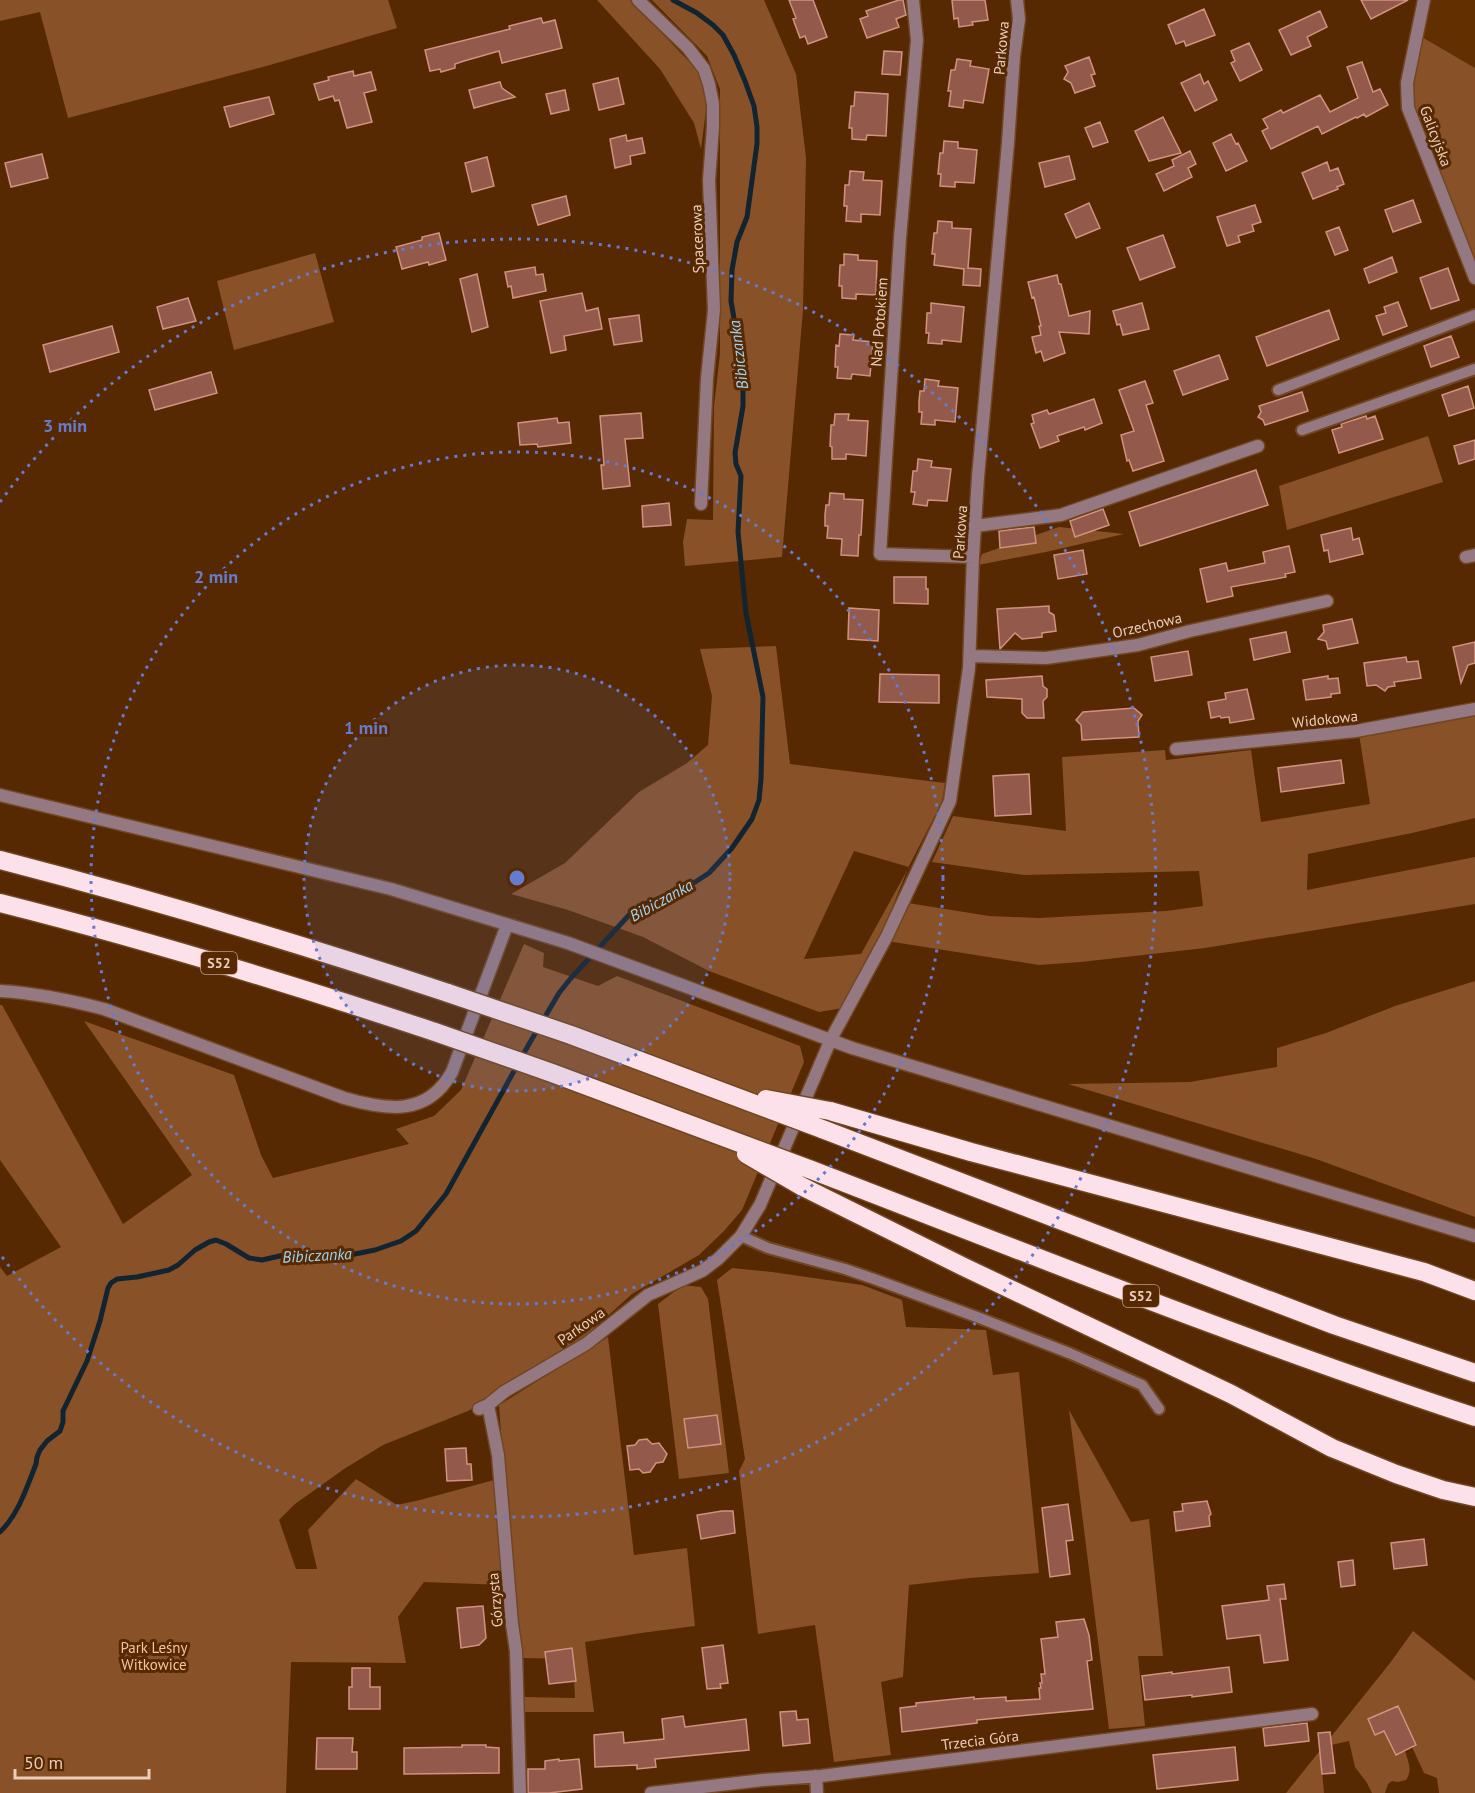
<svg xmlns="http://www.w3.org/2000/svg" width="1475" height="1793" viewBox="0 0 1475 1793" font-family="'PT Sans',sans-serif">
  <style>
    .built { fill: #622f00 }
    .green { fill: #895127; fill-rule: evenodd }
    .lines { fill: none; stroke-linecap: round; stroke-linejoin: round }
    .stream { stroke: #12242f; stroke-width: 5 }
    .building { fill: #93594a; stroke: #d19281; stroke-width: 1.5 }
    .service-casing { stroke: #714723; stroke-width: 14 }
    .minor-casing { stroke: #714723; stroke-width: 15 }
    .motorway-casing { stroke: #714723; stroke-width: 21 }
    .service { stroke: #947982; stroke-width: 10 }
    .minor { stroke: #947982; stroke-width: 12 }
    .motorway { stroke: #fce1ea; stroke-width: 18 }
    .motorway-bridge-casing { stroke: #714723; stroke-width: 21; stroke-linecap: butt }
    .motorway-bridge { stroke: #fce1ea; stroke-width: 18 }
    .ring { fill: none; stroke: #657bce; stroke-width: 3; stroke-dasharray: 3 6 }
    .labels { text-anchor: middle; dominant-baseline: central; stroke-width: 6; stroke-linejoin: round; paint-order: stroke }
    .shield { fill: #562902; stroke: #be9c84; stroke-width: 1.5 }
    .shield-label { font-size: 14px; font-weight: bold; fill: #eacebc }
    .street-label { font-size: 15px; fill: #eacebc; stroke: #562902 }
    .park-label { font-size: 15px; fill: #f6c3a0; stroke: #562902 }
    .water-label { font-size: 16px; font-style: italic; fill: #9cd4f6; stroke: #562902 }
    .centre { fill: #657bce; stroke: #562902; stroke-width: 3 }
    .ring-label { font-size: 18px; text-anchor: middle; font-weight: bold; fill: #657bce; stroke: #562902; stroke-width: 6; stroke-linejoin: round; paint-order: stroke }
  </style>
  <rect width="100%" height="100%" fill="#562902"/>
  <path class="built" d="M1431,0H1475V68L1422,37Z"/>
  <path class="green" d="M0,0H388L397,28L270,65L68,118L40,12L0,21Z
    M597,0H630L700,73L707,102L701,149L694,123L660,69Z
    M652,0H764L796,74L806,158L803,310L782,557L685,566L683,542L687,519L713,520L714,406L720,354V89L707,56Z
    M1422,37L1475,68V261L1413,107L1412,83Z
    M315,253L334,322L234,350L217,281Z
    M1428,436L1443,482L1287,530L1279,486Z
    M1059,527L1124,534L1046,552L978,565L982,554Z
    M776,646L790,764L945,783L942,802L909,866L874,952L843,1008L819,1012L709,971L643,937L568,910L511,894L565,863L639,792L687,763L708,745L712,696L700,649ZM854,851L909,867L861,954L804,959Z
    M1475,715V818L1412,833L1308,854L1307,890L1475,857V904L1205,948L1081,962L1039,965L887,941L908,903L989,916L1039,918L1166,911L1203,906L1199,871L1024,875L932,862L953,816L1066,831L1062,757L1165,750L1166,760L1251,750L1261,822L1370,804L1359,734Z
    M524,944L544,953L543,967L598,986L617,976L800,1046L804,1062L742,1210L724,1231L699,1255L632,1294L580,1341L468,1411L383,1445L344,1469L295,1504L279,1520L296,1569H317L308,1530L356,1479L397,1505L420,1500L494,1480L504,1585L424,1582L398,1617L406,1663L291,1662L286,1793H0V1267L7,1276L61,1247L0,1160V1005H2L123,1224L192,1175L84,1021L234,1075L261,1155L273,1178L409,1144L396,1129L434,1116L461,1090Z
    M1475,981V1217L1316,1159L1068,1084L1190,1082L1277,1067V1048L1326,1033L1395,1006Z
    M732,1268L772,1272L862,1285L902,1300L906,1327L986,1330L993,1375L1019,1372L1039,1573L970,1578L909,1585L903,1677L881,1682L891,1755L834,1762L815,1625L758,1634L739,1471L745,1459L717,1280Z
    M683,1285L701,1287L708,1299L729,1473L679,1479L658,1304Z
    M608,1337L634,1555L687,1548L695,1626L641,1633L585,1642L594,1712H524V1697L575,1698L573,1659L523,1658L511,1575L499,1405Z
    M1069,1410L1131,1522L1149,1519L1163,1656H1138L1145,1726L1109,1729Z
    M1413,1631L1475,1681V1793H1439L1437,1778L1424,1773L1412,1747L1416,1745L1398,1706L1368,1720L1375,1735L1384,1731L1396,1754L1405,1751C1408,1761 1413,1770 1406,1780L1398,1782L1392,1781L1388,1784L1385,1793H1372L1367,1783L1355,1767L1349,1741L1331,1745L1334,1758L1321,1760L1324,1793H1286L1390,1663Z"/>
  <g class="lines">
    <path class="stream" d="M0,1532C18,1515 27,1487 36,1464L37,1457L40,1450L47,1441L60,1431L63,1422V1411L87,1361L100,1321L108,1288L111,1283L117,1279L137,1277L169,1270L178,1265L195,1250L209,1242L216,1240L226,1244L249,1258L262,1260L293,1253L345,1256L375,1250L401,1241L416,1231L446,1194L529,1044L559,993L571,978L630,914L642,905L686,888L709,873L732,848L752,819L759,800L761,779L763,697L746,613L738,532L741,476L736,464L735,453L743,406V371L731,301L732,270L737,242L747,217L757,144V127L754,106L745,81L734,55L723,35L713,25L697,13L673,0"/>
  </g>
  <path class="building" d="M789,0H813L827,37L808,44L805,36L800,38L793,19L796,18Z
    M899,0H903L906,15L896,19L899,27L867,38L860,19L868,16L866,11Z
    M952,0H985L988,20L972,22L973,25L959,27L958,18L954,19Z
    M1361,0H1408L1371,19Z
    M1204,9L1215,35L1186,46L1184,41L1176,44L1168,25Z
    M1320,11L1327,27L1307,37L1311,46L1291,55L1279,30Z
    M541,18L543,23L555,20L562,48L502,63L499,51L464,61L455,64V68L441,72L440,69L430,71L425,50L510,29L509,26Z
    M1249,43L1262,70L1240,81L1231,63L1235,61L1231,51Z
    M884,51L902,52L900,75L882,74Z
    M1089,57L1095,74L1091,75L1095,86L1075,93L1071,83L1064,79L1068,72L1065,66Z
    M957,59L971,61L970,66L989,69L983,103L964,100L963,108L949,106L951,91H948L951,70H955Z
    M1362,62L1373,92L1380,89L1388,105L1366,117L1364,114L1357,118L1356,117L1322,134L1318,126L1271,149L1262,131L1268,128L1263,119L1281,110L1283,113L1320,95L1330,112L1358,98L1347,67Z
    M353,71L354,76L371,72L376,90L364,93L372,122L347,128L339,100L335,101L333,96L319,100L314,84L329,80L328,77Z
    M1200,74L1204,84L1208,81L1217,100L1195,111L1181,83Z
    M618,78L624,104L599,110L593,84Z
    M500,82L502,88L515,97L474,108L469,90Z
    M565,90L569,110L551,114L546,94Z
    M855,92L888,94L886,136L867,135L866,140L852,139V128H849L851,106H854Z
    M269,97L274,114L230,127L224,107Z
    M1163,117L1181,153L1149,161L1135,131Z
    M1100,122L1108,142L1093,147L1085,128Z
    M1231,134L1236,144L1238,143L1247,161L1226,171L1213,143Z
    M626,135L627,141L642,138L645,153L630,156L631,164L615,168L610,139Z
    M944,141L958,142V148L977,150L974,183L955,182V187L940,186L941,174H938L940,153H943Z
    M1190,151L1196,164L1188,168L1192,177L1164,191L1156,174L1174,166L1172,160Z
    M42,154L48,178L11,187L5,163Z
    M1069,156L1075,179L1045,187L1039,163Z
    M487,157L494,186L472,192L465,163Z
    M1327,162L1330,171L1338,168L1344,184L1337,187L1338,189L1313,199L1302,173Z
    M850,171L864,172L863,180L882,181L880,215L861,214V222L846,221L847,206H844L845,185H849Z
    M566,196L570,215L538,225L532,205Z
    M1413,200L1421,222L1393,232L1385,210Z
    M1089,203L1100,228L1076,238L1065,214Z
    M1255,205L1261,222L1252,225L1254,231L1238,236L1240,242L1227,246L1217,217Z
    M938,221L952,222V228L971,229L968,268L981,269L980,286L963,285L964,269L934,265L935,254H932L933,243L934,233H937Z
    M1339,227L1348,250L1335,255L1326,232Z
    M439,233L446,260L429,265L428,262L402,269L396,247L422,240V237Z
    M1163,235L1175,267L1140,280L1127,248Z
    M844,254L858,255V260L877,261L876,295L856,294V299L842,298V286H839L840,265H844Z
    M1392,257L1397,272L1369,283L1364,269Z
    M535,267L536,275L543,274L546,291L513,298L511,286L508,287L505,272Z
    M1448,268L1459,300L1431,309L1420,278Z
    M477,274L488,327L472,332L460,279Z
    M1057,275L1059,284H1061L1069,316L1090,311L1089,334L1059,332L1065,353L1044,361L1041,351L1036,353L1032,337L1041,335L1039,326H1041L1034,297L1032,298L1028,282Z
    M582,293L586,311L598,308L602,329L564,336L566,350L551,353L540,301Z
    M188,298L196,321L163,329L157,307Z
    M1398,302L1407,326L1383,335L1376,316L1386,313L1384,307Z
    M931,303L964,307L961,342L942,340V344L928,343L929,333H926L927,313H931Z
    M1142,303L1149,329L1123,335L1120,324L1117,325L1113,311Z
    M1329,310L1339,339L1267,366L1256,337Z
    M639,315L642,341L614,345L609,319Z
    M112,326L119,352L50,372L43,345Z
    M840,334L854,335L853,340L873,342L870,376L852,374L851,379L837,378L838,367H835L836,345L839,346Z
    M1451,336L1459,357L1431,367L1424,346Z
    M1219,355L1228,379L1183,395L1174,371Z
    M211,372L217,393L155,410L149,390Z
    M925,379L939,381L938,386L958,388L955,422L935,420V425L921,424L922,412H919V402L920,391H924Z
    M1145,381L1153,403L1146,405L1164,461L1133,471L1129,460L1127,461L1121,435L1134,431L1119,390Z
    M1468,386L1474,408L1449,416L1442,395Z
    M1302,392L1308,411L1265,425L1263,420L1258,417L1261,412L1259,406Z
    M1094,399L1102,423L1085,430L1084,427L1057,436L1059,441L1040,448L1031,424L1034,423L1032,415L1047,410L1049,414Z
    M641,413L643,438L625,439L630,486L603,489L601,465H604L600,416Z
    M835,414H849L848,420L868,421L866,456L846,454V459H832V447L830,446L831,425H834Z
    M1366,416L1367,419L1375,416L1383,439L1339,453L1332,430L1342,427L1341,424Z
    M557,418L558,423L569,422L571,443L538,447L537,444L520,445L518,423Z
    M1475,440V459L1459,464L1454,446Z
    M918,459L932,461L931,467L951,469L947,501L928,500L927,506L913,504L915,492H911L913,471H917Z
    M1256,470L1268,505L1140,546L1129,512Z
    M830,493L844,494V499L863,500L861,535H859L858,556L841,555L842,539L827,538L828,526H825V515L826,505H829Z
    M669,503L671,525L643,527L642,506Z
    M1103,509L1109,525L1075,537L1070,521Z
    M1034,527L1036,543L1000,548L999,531Z
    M1351,528L1353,540L1359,538L1363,554L1330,562L1328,550L1324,551L1321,535Z
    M1289,546L1295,572L1285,574L1286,577L1231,587L1233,596L1207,602L1200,569L1226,563L1228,571L1265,563L1263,552Z
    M1083,550L1087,574L1058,579L1054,555Z
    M894,577H926V589H928V604L894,603Z
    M1049,606V612L1054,615L1056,631L1042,633V637L1022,639L1015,633L1000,649L997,609Z
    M849,608L879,610L878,641L848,639Z
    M1352,619L1358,643L1328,649L1326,641L1318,639L1324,632L1323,625Z
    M1286,632L1290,652L1254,660L1250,639Z
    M1475,642V663L1468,665L1461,683L1453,647Z
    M1188,651L1192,675L1155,681L1151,657Z
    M1406,657L1407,662L1418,661L1421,678L1394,682L1395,686L1388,687L1385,691L1376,685L1367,686L1364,663Z
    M880,674L939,675V703L879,702Z
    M1042,676L1043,686L1047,689V697L1043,701L1044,718H1027L1022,713V699L987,697L986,680Z
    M1328,676V679L1338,678L1340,693L1331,694V697L1306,700L1303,680Z
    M1247,689L1254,719L1230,723L1229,717L1221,718L1220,716L1211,718L1208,702L1226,699L1225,693Z
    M1134,708L1142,715L1138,721L1139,737L1082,740L1081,725L1076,720L1083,712Z
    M1341,760L1344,783L1281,792L1278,768Z
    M1029,774L1031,814L995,816L993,776Z
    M717,1415L721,1444L688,1448L684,1419Z
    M647,1439L652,1444L659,1443L667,1454L663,1462L656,1463L650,1472L643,1473L639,1469L630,1470L627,1446L635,1445L639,1440Z
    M466,1448L467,1464H471L472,1480L447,1481L445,1449Z
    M1207,1501L1211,1514L1209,1516L1210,1526L1176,1531L1174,1512L1183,1511L1182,1504Z
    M1068,1504L1073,1540L1066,1541L1070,1574L1050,1577L1042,1508Z
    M722,1511H733L735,1533L701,1539L697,1515Z
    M1424,1539L1427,1565L1394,1569L1391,1543Z
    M1353,1560L1355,1585L1341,1587L1338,1562Z
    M1284,1584L1286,1599H1280L1288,1660L1264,1663L1260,1635L1227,1639L1222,1606L1269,1600L1267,1586Z
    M483,1606L486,1638L479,1645L461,1648L457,1608Z
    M1084,1619L1089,1635L1092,1660L1087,1661L1093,1709L977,1720V1723L902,1732L900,1708L916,1706V1703L974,1697V1699L1006,1697V1701L1040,1699L1039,1688H1041L1040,1683H1042L1041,1674H1045L1041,1639L1058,1637L1056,1622Z
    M723,1645L728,1683L720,1684L721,1688L707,1689L702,1648Z
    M572,1648L576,1681L549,1684L545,1652Z
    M1229,1667L1232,1692L1192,1697V1695L1145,1700L1142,1676L1172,1672V1674Z
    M352,1668H370V1687H380V1709H349V1687H352Z
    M1398,1706L1416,1745L1396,1755L1384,1731L1375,1735L1368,1719Z
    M796,1711L797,1720L808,1719L810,1743L783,1746L780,1712Z
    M683,1716L685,1727L746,1719L749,1750L655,1759L656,1767L637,1769V1765L595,1767L594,1735L623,1732L624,1743L664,1739L662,1719Z
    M1307,1723L1309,1741L1265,1746L1263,1728Z
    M1330,1732L1335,1773L1322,1774L1318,1733Z
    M317,1738H353L352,1752H357V1769H316Z
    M462,1745H486V1747L499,1748V1773L404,1774V1748L462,1747Z
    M1235,1747L1238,1780L1157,1789L1153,1755Z
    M559,1759V1761L579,1759L582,1789L549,1793H528V1769H545V1761Z"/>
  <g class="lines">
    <defs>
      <path id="service" d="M1278,390L1475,315
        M1302,430L1475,369
        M741,1236L768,1248L845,1269L874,1279L977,1317L1069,1353L1142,1385L1159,1409"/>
      <path id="minor" d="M638,0L688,48L704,69L709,84L713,104V127L709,180L714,310L707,378L701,504
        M913,0L917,40L900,238L880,554L973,557
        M1424,0L1407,83L1408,108L1475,278
        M975,526L1061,515L1258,446
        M1466,557L1475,555
        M970,656L1046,658L1138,645L1190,631L1327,601
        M1176,749L1356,731L1475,709
        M0,795L391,889L568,943L852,1048L1475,1236
        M0,991C36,993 69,1000 104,1009L344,1098C386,1110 427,1117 452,1072L507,925
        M488,1405L498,1455L512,1624L516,1651L520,1793
        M479,1409L488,1405L504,1392L586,1344L648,1295L702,1271L718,1259L741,1236L760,1205L831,1039L887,936L950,801L969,668L973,557L978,477L1008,143L1014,56L1019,19L1017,0
        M816,1776L817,1793
        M651,1793L763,1780L821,1776L1312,1714"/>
      <path id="motorway" d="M0,860C151,899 300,944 448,993
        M0,903C147,940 291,984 435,1032
        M830,1111L971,1152L1424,1272L1475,1291
        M822,1129L1334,1325L1475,1373
        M809,1169C1030,1254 1250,1343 1475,1417
        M801,1186L966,1268L1231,1394L1332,1448L1396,1474L1443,1490L1475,1497"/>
    </defs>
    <use href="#service" class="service-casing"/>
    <use href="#minor" class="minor-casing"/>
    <use href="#motorway" class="motorway-casing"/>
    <use href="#service" class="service"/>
    <use href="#minor" class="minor"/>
    <use href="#motorway" class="motorway"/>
    <defs>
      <path id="motorway-bridge" d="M448,993L571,1035L822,1129
        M435,1032L552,1073L809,1169
        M766,1099L830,1111
        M746,1154L801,1186"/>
    </defs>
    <use href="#motorway-bridge" class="motorway-bridge-casing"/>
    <use href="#motorway-bridge" class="motorway-bridge"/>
  </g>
  <circle cx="517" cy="878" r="213" fill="#657bce" fill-opacity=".12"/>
  <g class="ring">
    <circle cx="517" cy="878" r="213"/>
    <circle cx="517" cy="878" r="426"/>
    <path d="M0 502A639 639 0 1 1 0 1254"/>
  </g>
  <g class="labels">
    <g class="shield">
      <rect x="201" y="952" width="36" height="22" rx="4.5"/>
      <rect x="1123" y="1285" width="36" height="22" rx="4.5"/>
    </g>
    <g class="shield-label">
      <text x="219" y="963">S52</text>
      <text x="1141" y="1296">S52</text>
    </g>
    <g class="street-label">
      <text transform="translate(1001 48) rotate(-85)">Parkowa</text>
      <text transform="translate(1436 136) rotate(69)">Galicyjska</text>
      <text transform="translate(697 239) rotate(-92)">Spacerowa</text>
      <text transform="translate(879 322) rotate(-86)">Nad Potokiem</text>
      <text transform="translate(960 532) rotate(-86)">Parkowa</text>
      <text transform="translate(1147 625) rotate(-13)">Orzechowa</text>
      <text transform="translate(1325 719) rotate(-6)">Widokowa</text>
      <text transform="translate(581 1326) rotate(-35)">Parkowa</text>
      <text transform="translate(495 1600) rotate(-95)">Górzysta</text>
      <text transform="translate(980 1740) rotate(-7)">Trzecia Góra</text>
    </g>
    <g class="park-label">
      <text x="154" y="1647">Park Leśny<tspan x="154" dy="17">Witkowice</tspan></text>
    </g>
    <g class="water-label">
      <text transform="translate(738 355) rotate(-97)">Bibiczanka</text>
      <text transform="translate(661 900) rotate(-29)">Bibiczanka</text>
      <text transform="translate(317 1255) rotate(-3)">Bibiczanka</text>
    </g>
  </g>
  <circle cx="517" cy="878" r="9" class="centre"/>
  <g class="ring-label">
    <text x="65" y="432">3 min</text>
    <text x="216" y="583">2 min</text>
    <text x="366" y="734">1 min</text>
  </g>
  <path d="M15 1769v9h134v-9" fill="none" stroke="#eacebc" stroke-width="3"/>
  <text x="24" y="1769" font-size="18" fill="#eacebc" stroke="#562902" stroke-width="4.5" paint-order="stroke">50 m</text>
</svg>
